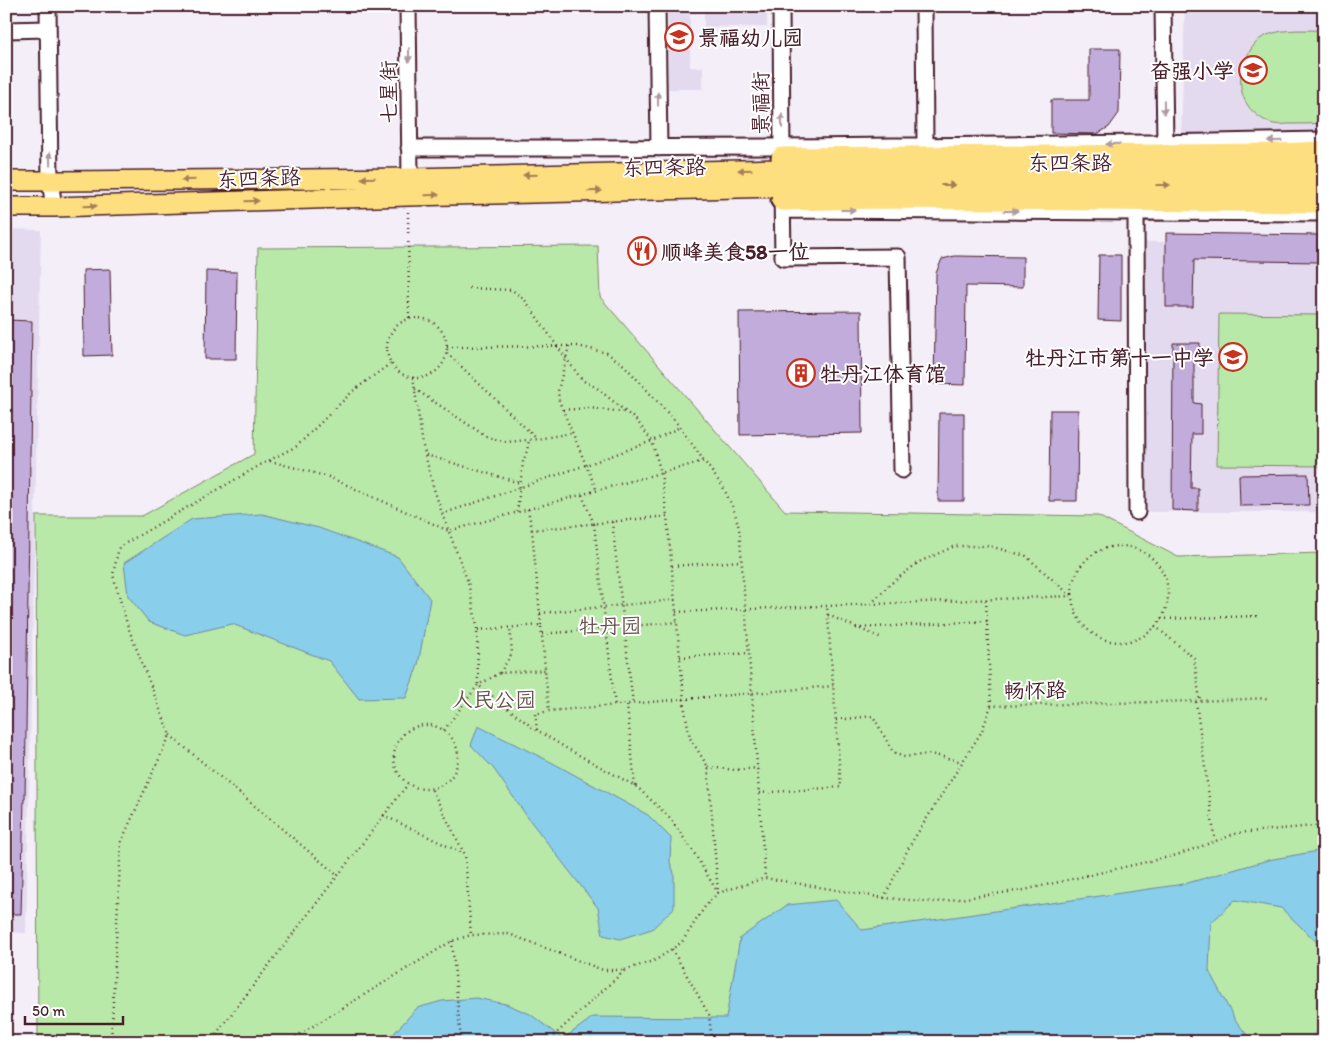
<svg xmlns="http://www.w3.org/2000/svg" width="1330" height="1048" viewBox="0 0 1330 1048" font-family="Itim,'LXGW WenKai TC',sans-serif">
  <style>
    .built { fill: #e4daef }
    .green { fill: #b9e9a8; stroke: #82846a }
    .water { fill: #89ceeb; stroke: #70889e }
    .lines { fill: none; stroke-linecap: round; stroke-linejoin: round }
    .river { stroke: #89ceeb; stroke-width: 24 }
    .building { fill: #c1acdb; stroke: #4a1f2b }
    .minor-casing { stroke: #4a1f2b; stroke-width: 19 }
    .major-casing { stroke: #4a1f2b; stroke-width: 22 }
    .highway-casing { stroke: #4a1f2b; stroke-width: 25 }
    .path { stroke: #4a1f2b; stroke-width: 2.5; stroke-dasharray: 1 4; stroke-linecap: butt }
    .minor { stroke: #fff; stroke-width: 15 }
    .major { stroke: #fedf80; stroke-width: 19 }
    .highway { stroke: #fedf80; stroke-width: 21 }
    .oneway { fill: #ae9aa0 }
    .oneway2 { fill: #a47f56 }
    .labels { text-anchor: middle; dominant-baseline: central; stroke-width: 4; stroke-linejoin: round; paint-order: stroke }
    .poi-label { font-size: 21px; font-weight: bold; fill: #4a1f2b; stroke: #fff; text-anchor: start }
    .street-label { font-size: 21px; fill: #4a1f2b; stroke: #fff }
    .park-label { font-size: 21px; fill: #66524a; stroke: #fff }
  </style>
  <rect width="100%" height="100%" fill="#f3eef8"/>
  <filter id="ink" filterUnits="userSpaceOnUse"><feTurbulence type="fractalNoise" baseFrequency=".02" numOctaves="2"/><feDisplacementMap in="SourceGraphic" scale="10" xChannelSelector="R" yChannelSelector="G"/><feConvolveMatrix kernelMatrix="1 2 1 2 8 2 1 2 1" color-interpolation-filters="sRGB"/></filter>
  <g filter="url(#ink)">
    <path class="built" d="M668,6H690V67H703V89H668Z
      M704,6H767V27H704Z
      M1185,6H1324V134L1181,140Z
      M6,229L41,230L26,933L6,932Z
      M1142,242H1324V473H1318V512H1141Z"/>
    <path class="green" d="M1324,30V123C1312,124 1301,124 1289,124C1284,124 1279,125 1274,124C1268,123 1262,119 1257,115C1236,99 1237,71 1250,51C1253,46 1256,42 1260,39C1278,27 1303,31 1324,30Z
      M598,246L600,297L785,511L1098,516L1178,557L1324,553V1042H38L36,516H142L254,454L258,248Z
      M1219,314L1324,315V466L1217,465Z"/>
    <path class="water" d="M262,514L319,528L398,557L430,599L418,665L406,698L359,699L329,661L232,624L185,635L149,622L128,596L124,563L192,519Z
      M478,726L551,762L648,815L671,838L670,862L674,873V908L652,929L620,939L603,935L598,908L528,818L493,768L471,745Z
      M1318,851H1324V949L1281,908L1235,900L1211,923L1209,971L1235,1020L1253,1042H386L417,1008L442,1001L476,998L506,1004L530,1014L563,1039L593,1017L726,1018L740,938L787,905L836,900L862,930L1184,884L1268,860Z"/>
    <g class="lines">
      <path class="river" d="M1322,1042L1324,1041"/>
    </g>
    <path class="building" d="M1089,49H1120L1119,113L1109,127L1097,134L1051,133V100H1089Z
      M1166,233L1319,235L1318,262L1194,260L1193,307H1166Z
      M1099,255H1121V321L1098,320Z
      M955,256L1023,257V287L966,286L965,385L934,384L936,273L942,259Z
      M110,269L112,355L84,356L83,270Z
      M206,271L237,272L236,359H205Z
      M861,311L862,433L740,435L739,312Z
      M7,320L32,321L25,799H24L21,914H6Z
      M1173,343H1200L1199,361H1194V403L1201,404V434H1192L1191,488H1198V511L1172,510Z
      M1050,410H1078L1077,501H1049Z
      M939,413H964V501H938Z
      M1308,474L1309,505L1240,506L1239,475Z"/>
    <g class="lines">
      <defs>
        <path id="minor" d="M48,6L50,181L54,207
          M408,6L410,178L409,189
          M657,6L659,148
          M781,6L782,157
          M924,6L925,146
          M1163,6L1165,143
          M6,30L48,29
          M409,148C714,148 1019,146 1324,140
          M782,190L783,258L898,257L902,470
          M786,210L1324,213
          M1136,212L1137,512"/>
        <path id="major" d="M6,181H60L410,178L781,169L1324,167
          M6,207H54L408,196L782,187L1324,184"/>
        <path id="highway" d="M782,158L1276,154L1324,152
          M782,200L882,198L1324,202"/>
      </defs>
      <use href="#minor" class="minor-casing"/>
      <use href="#major" class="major-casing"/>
      <use href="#highway" class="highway-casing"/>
      <path class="path" d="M408,212L409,318
        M469,288L512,290L525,300L557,346L582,380L597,388L637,421L652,441L661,473L667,516
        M387 348a30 30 0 1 1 60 0a30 30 0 1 1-60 0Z
        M569,346L558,391L559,401L597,491
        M447,347L578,346L607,353L624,365L676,422L723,487L734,510L739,528L752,694L765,878
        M447,353L536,438
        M413,377L423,446L433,486L443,516L468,582L477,626L478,685L532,727L566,748L637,787L669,817L691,848L718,893
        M415,389L487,437L507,442L537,439L573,433
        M563,410L589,408L624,412
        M426,455L520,483
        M270,461L329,477L449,531L704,461
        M582,495L594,524
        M528,509L532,530
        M517,512L523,462L527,451L529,440
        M442,514L586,465L652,441L680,427
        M612,522L633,704
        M594,524L615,706
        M1072 594a48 48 0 1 1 96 0a48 48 0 1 1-96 0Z
        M672,566L741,561
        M986,600L991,706
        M871,604L889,585L919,562L955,546H989L1026,556L1070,595
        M676,612L1071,596
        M540,613L675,600
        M828,615L881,638
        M1161,619L1259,616
        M541,625L532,530L667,516L685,711L690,738L708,767L718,892
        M1155,626L1194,658L1200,701
        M856,628L987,621
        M478,630L541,625L549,711
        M542,634L677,622
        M680,657L748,653
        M500,673L512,653L510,628
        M1196,702L1215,841
        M627,705L635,786
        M836,720L873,716L893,752L903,757L931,754L962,762
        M394 757a32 32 0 1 1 64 0a32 32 0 1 1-64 0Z
        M444,730L478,685L500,673L545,670
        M537,730L535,714L549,711L833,686
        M170,735L337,875
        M708,767L735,770L758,768
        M432,790L465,855L471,935
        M759,793L841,787L827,606
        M383,815L464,854
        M884,898L910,845L982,731L991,706L1196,701L1270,698
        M452,941L461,1042
        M672,949L709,1015L712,1042
        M625,970L656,960L682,942L706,905L718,893L765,878L884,898L936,902L1024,890L1177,855L1238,833L1324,825
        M111,1042L121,842L170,735L128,627L113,575L119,547L262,464L297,446L353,391L391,363
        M210,1042L408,784
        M287,1042L452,941L471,935L509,934L603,970H625L547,1042"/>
      <use href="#minor" class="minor"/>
      <use href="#major" class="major"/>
      <use href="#highway" class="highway"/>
    </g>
    <defs><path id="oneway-solid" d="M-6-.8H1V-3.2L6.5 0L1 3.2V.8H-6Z" transform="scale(1.25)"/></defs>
    <g class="oneway">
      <use href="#oneway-solid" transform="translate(409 55) rotate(90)"/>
      <use href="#oneway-solid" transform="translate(658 99) rotate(-91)"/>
      <use href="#oneway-solid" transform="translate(1164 107) rotate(89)"/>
      <use href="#oneway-solid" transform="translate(782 121) rotate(-90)"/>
      <use href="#oneway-solid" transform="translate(1275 141) rotate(179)"/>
      <use href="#oneway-solid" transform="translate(1113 144) rotate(179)"/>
      <use href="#oneway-solid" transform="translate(50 159) rotate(-91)"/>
      <use href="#oneway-solid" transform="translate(848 210)"/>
      <use href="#oneway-solid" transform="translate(1011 211)"/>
    </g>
    <g class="oneway2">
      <use href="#oneway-solid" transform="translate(745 170) rotate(179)"/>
      <use href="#oneway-solid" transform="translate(530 175) rotate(179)"/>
      <use href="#oneway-solid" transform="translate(368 178) rotate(179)"/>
      <use href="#oneway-solid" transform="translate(188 180) rotate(179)"/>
      <use href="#oneway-solid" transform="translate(948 185)"/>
      <use href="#oneway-solid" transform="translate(1163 185)"/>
      <use href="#oneway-solid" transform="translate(595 191) rotate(-1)"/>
      <use href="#oneway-solid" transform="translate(432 195) rotate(-1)"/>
      <use href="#oneway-solid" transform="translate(252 201) rotate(-2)"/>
      <use href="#oneway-solid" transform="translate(90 206) rotate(-2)"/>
    </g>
  </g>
  <defs>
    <symbol id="school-ring" viewBox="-11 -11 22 22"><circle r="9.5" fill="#fff" stroke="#c8321e" stroke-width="1.5"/><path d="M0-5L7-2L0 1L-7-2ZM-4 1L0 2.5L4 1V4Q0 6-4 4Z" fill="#c8321e"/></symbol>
    <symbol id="restaurant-ring" viewBox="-11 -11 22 22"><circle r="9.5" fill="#fff" stroke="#c8321e" stroke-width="1.5"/><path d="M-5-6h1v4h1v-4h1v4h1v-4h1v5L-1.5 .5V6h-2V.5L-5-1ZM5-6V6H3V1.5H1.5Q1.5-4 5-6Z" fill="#c8321e"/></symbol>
    <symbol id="building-ring" viewBox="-11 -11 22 22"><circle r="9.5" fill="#fff" stroke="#c8321e" stroke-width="1.5"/><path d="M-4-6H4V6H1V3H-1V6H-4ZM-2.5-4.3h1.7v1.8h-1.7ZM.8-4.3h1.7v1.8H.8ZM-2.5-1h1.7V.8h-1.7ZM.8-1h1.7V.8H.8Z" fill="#c8321e"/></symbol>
  </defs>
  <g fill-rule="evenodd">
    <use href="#school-ring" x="663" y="21" width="32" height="32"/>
    <use href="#school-ring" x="1237" y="54" width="32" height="32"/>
    <use href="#restaurant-ring" x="626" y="235" width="32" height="32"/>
    <use href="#school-ring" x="1217" y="341" width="32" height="32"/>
    <use href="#building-ring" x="785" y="357" width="32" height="32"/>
  </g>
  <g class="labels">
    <g class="poi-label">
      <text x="698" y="37">景福幼儿园</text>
      <text x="1234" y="70" text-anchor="end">奋强小学</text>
      <text x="661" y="251">顺峰美食58一位</text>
      <text x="1214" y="357" text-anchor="end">牡丹江市第十一中学</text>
      <text x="820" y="373">牡丹江体育馆</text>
    </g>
    <g class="street-label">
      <text transform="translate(388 92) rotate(-90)">七星街</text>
      <text transform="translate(760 103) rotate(-90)">景福街</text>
      <text x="1070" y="162">东四条路</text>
      <text transform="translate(664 167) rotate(-1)">东四条路</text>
      <text transform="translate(259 178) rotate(-2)">东四条路</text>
      <text transform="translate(1035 690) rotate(-1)">畅怀路</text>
    </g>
    <g class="park-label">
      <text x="610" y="625">牡丹园</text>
      <text x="494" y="699">人民公园</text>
    </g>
  </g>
  <rect width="1330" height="1048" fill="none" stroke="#fff" stroke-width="25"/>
  <rect x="12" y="12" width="1305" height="1023" fill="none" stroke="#4a1f2b" stroke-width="2" filter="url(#ink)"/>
  <path d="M25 1016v8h98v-8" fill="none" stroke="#4a1f2b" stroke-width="2.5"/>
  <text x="32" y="1016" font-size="15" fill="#4a1f2b" stroke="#ffffff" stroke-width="4" paint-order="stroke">50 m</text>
</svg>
